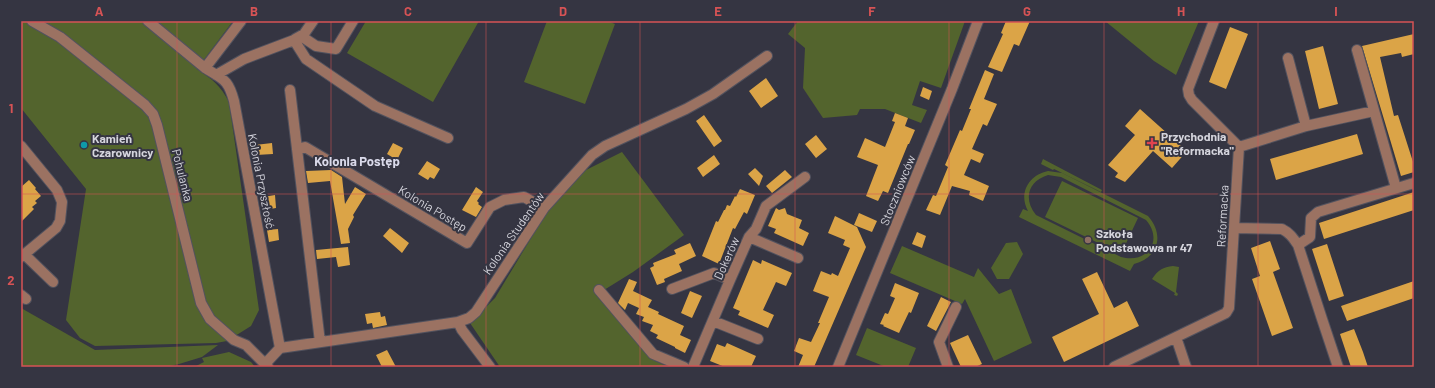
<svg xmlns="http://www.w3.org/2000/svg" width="1435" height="388" viewBox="0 0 1435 388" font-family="Barlow,sans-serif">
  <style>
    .green { fill: #53642d; fill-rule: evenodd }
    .building { fill: #dba447 }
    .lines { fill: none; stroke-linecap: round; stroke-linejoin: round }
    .minor-casing { stroke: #52525e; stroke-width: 12 }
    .minor { stroke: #9b7262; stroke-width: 10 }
    .grid { fill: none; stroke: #d65355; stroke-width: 1; stroke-opacity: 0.55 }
    .health-dot { fill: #e0444e; stroke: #353542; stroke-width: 1.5 }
    .culture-dot { fill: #0f9aa8; stroke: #353542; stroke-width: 1.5 }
    .education-dot { fill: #8d6e63; stroke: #353542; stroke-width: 1.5 }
    .labels { text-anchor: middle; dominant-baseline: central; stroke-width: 4; stroke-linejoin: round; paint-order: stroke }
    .poi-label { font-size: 12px; font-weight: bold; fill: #d5d5dd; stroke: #353542; text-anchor: start }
    .street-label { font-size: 12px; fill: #d5d5dd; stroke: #353542 }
    .neighbourhood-label { font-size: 13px; font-weight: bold; fill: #dadaea; stroke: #353542 }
    .neatline { fill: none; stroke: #d65355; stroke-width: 1.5 }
    .grid-label { font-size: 13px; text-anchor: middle; font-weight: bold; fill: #d65355 }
  </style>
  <rect width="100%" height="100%" fill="#353542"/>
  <path class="green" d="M21,21H233L197,69C212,79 221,86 229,102L259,310L251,326L227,341L216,343L95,346L80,338L66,320L86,189L21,108Z
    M366,21H479L433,102L347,53Z
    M547,21H607L615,24L585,104L524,82Z
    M798,21H965L941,88L920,81L912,105L927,110L921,123L885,109H860L857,115L823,118L803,88L805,48L788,34Z
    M1105,21H1199L1176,75L1154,61Z
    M622,152L684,235L633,272L596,295L655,361L669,367H500L470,323L495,298L557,195L578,174Z
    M1043,159L1102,190L1101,192L1054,169L1053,170L1041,164Z
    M1048,171L1062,173L1148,216C1165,235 1158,258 1134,264L1130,271L1019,217L1023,209L1028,211C1018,193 1029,175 1048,171ZM1048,175L1061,177L1146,220C1164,241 1147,264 1121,257L1036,215C1023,199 1028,181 1048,175Z
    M1062,181L1138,218L1121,254L1045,217Z
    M1017,242L1023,254L1009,279H997L991,268L1006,243Z
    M902,246L974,277L978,268L999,294L1011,289L1032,343L994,361L965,299L962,304L890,273Z
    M1173,266L1179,267L1176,292L1178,294L1177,296L1174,295L1175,293L1152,279C1158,270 1163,267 1173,266Z
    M21,308L95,350L218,345L202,357L179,364L166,367H21Z
    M867,328L916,348L908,367H886L856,355Z
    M229,352L251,362L255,367H194L204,362L202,358Z"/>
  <path class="building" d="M1006,21H1030L1019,46L1014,44L1002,72L988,67L1003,34L1001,33Z
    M1230,27L1248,34L1226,89L1209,82Z
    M1414,34V54L1402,57L1401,53L1380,57L1394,116L1398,115L1414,165V172L1401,176L1362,46Z
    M1323,46L1338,104L1319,109L1305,51Z
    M985,70L994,74L984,99L997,104L987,126L983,124L972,149L984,154L980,163L971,159L964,175L989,186L983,201L969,195L970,191L952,186L940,215L926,210L933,195L936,196L948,167L945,165L960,130L962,131L971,109H969Z
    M766,78L778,96L761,108L749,91Z
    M923,87L932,91L929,100L920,96Z
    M1140,109L1187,151L1172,168L1153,151L1125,182L1115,177L1118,173L1108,165L1135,135L1125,126Z
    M895,113L908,118L905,126L915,130L909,144H908L888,193L883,191L878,201L866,196L878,165L857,157L865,138L885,147L895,122L892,121Z
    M704,115L722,141L714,147L696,121Z
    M1357,134L1363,154L1276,180L1270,159Z
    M816,135L827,149L816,158L805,144Z
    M272,143L273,154L256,155L255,145Z
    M393,143L403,148L397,160L387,154Z
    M714,155L720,164L703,177L697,168Z
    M427,161L440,169L434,179L430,177L428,180L418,174Z
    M755,168L763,176L759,186L748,174Z
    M331,170L342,177L345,204L355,187L366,194L353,215L354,217L348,229L350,243L341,244L330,181L308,183L306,171Z
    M785,170L792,177L772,193L766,186Z
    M29,180L36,188L35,189L41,196L35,201L37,203L32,207L34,209L21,222V187Z
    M476,187L483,192L477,201L479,203L478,204L482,207L476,217L462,210Z
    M740,189L755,195L747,214L744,212L735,229L733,228L719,264L702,256L716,221L718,222L724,210H725L727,205L730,206L735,196L736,197Z
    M1414,192V210L1324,239L1319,223Z
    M275,195L276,208L265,210L263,197Z
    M776,208L779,210L785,208L787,214L802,220L799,228L809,233L803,246L774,233L776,229L768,226Z
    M859,213L877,221L872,232L854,225Z
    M835,216L857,227L866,247L814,367H798L803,355L794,351L799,338L811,342L820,323H818L829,297L813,291L821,271L831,275L832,273L838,276L850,248L843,245L845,240L828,233Z
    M390,228L409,243L402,253L383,236Z
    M278,229L279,240L269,242L267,230Z
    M917,232L926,236L922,248L912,244Z
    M1270,241L1280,269L1273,272L1293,328L1272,336L1252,279L1260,276L1251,248Z
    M690,243L696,256L679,264L682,271L664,279L665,282L657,285L650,268L654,266L653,263L676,254L674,250Z
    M1327,244L1344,296L1329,301L1312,249Z
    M348,247L350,265L338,267L336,257L317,259L316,250Z
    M753,260L761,264L762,260L792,273L786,286L776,282L763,310L774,315L768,328L738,315L740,311L733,308Z
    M1097,272L1114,308L1127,301L1139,326L1064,362L1052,337L1099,314L1082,279Z
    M629,279L637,282L633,291L652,300L648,307L659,312L658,314L684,326L680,335L691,340L685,353L675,348V347L656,338L658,335L650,331L653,325L642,321L644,317L636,314L639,308L628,303L625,310L618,303Z
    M1414,281V298L1347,321L1341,306Z
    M895,283L919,293L911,313L909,312L899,333L883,326L884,325L880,324L885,313L888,314L895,298L890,296Z
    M690,291L702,296L692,318L681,313Z
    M941,297L951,302L936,331L927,326Z
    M380,312L381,317L385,316L387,325L373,328L372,323L367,324L365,314Z
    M1354,329L1363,352L1368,367H1351L1340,334Z
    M968,335L982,364L975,367H961L950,343Z
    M727,343L756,356L751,367H725L710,361L717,344L725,347Z
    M387,350L396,367H382L376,355Z"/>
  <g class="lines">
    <defs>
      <path id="minor" d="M32,21L60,37L145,105L153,114L157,125L201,303L210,319L234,340L246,345L268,367
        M148,21L205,68
        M241,21L205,68C224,80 228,79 234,101L280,348L265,364
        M301,36L316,46L336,49L353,21
        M295,39L304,34L313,21
        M1357,50L1396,188
        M1288,58L1306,126
        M216,75L244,59L294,40L306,59L375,106L448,138
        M290,90L320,342
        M21,146L57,190L62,202L60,221L56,228L21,257
        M1239,147L1306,126L1374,111
        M297,149L305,147L467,243L490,207L504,200L524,197L544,208
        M1234,228L1282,229C1290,233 1293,238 1298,245L1322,319L1338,367
        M749,237L798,258
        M1298,245L1310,237L1311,218L1318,212L1414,183
        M25,255L53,282
        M672,289L714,273L730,280
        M599,290L653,354L684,367
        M21,295L26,299
        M713,321L758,339
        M458,322L462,330L490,367
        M1176,337L1186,367
        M280,348L458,322L469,318L476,312L544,208L592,155L605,146L686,109L713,94L767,56
        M693,367L730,280L749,237L756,229L766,206L805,177
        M838,367L952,89L978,21
        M948,367L939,342L956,307
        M1114,367L1226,313L1229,308L1239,147L1192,100L1189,95L1188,89L1214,21"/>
    </defs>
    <use href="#minor" class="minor-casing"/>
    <use href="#minor" class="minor"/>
  </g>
  <path class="grid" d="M177,21V367M331,21V367M486,21V367M640,21V367M795,21V367M949,21V367M1104,21V367M1258,21V367M21,194H1414"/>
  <path class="health-dot" d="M1150 137h4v4h4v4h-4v4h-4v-4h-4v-4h4z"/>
  <circle class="culture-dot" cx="84" cy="145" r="4"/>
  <circle class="education-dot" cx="1088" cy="240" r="4"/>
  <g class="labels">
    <g class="poi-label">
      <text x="1161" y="136">Przychodnia<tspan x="1161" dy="14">"Reformacka"</tspan></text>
      <text x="92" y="138">Kamień<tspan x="92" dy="14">Czarownicy</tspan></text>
      <text x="1096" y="233">Szkoła<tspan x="1096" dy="14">Podstawowa nr 47</tspan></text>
    </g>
    <g class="street-label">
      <text transform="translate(183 175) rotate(76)">Pohulanka</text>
      <text transform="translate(262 181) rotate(79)">Kolonia Przyszłość</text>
      <text transform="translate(897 190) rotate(-68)">Stoczniowców</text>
      <text transform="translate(433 208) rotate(31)">Kolonia Postęp</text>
      <text transform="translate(1222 216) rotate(-87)">Reformacka</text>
      <text transform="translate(513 233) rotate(-55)">Kolonia Studentów</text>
      <text transform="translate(726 258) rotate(-66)">Dokerów</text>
    </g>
    <g class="neighbourhood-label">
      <text x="357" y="161">Kolonia Postęp</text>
    </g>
  </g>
  <rect width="1435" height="388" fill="none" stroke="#353542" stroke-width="44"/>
  <rect x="22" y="22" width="1391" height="344" class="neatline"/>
  <g class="grid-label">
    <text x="99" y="16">A</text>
    <text x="254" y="16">B</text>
    <text x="408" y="16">C</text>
    <text x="563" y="16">D</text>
    <text x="718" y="16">E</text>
    <text x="872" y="16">F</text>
    <text x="1027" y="16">G</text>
    <text x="1181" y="16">H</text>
    <text x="1336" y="16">I</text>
    <text x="11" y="113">1</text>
    <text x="11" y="285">2</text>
  </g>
</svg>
